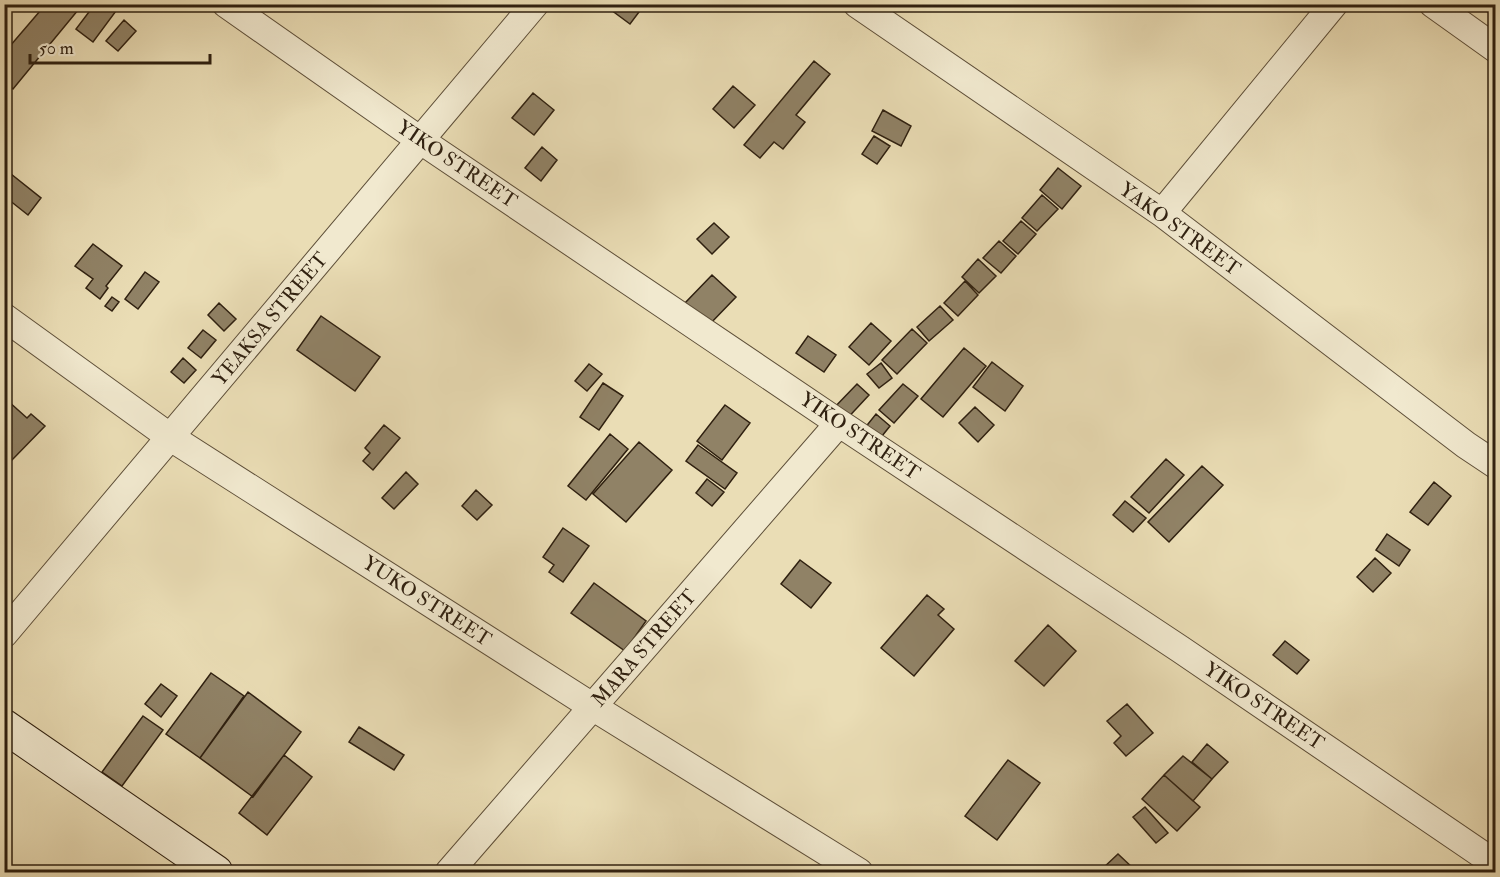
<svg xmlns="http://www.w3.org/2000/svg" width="1500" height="877" viewBox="0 0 1500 877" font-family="'IM FELL Double Pica',serif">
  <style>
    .building { fill: #908266; stroke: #2f2010; stroke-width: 1.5 }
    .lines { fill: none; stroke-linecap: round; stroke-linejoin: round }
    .street-casing { stroke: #5e4f39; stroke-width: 29 }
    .secondary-casing { stroke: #2f2010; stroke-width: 35 }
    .street { stroke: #f1e9cf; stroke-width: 27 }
    .secondary { stroke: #f1e9cf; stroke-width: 33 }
    .labels { text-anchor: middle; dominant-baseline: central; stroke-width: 5; stroke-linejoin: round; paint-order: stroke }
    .street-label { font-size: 20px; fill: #2f2010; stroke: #f1e9cf }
  </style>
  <rect width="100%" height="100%" fill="#eaddb5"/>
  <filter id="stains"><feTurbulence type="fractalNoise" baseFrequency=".00333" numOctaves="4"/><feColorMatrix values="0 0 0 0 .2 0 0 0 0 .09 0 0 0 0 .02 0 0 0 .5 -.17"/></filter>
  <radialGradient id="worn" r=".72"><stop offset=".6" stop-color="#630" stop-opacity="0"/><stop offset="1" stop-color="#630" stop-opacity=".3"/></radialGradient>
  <path class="building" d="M46,4H83L13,89L4,82V53Z
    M95,4H107L116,11L93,42L76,29Z
    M603,4H645L630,24Z
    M1477,4H1496V18Z
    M124,20L136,31L118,51L106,41Z
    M814,61L830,74L796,115L805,122L783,149L774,142L760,158L744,145Z
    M733,86L755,105L734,128L713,109Z
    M533,93L554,110L534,135L512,118Z
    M883,110L911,126L901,146L872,131Z
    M874,136L890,146L877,164L862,154Z
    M542,147L557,160L541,181L525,168Z
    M1058,168L1081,186L1062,209L1040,190Z
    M6,170L41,198L28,215L4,196V172Z
    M1042,195L1058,209L1037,231L1022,218Z
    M1021,221L1036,234L1018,254L1003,241Z
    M714,223L729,237L712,254L697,239Z
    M999,241L1016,256L1001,273L983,258Z
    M93,244L122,266L106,286L108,288L100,299L86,288L93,279L75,266Z
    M978,259L996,276L979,293L962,277Z
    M145,272L159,282L138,309L125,299Z
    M712,275L736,297L708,326L684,304Z
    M965,281L978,295L958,316L944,303Z
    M112,297L119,302L112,311L105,306Z
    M219,303L236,319L224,331L208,315Z
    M940,306L953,320L929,341L917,327Z
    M321,316L380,357L355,391L297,350Z
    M871,323L891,341L869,365L849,347Z
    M912,329L927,343L897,374L882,360Z
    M203,330L216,340L201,358L188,348Z
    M808,336L836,355L824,372L796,353Z
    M964,348L986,366L943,417L921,399Z
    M183,358L196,370L184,383L171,372Z
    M992,362L1023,386L1005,411L973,387Z
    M881,363L892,378L879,388L867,374Z
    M589,364L602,374L587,391L575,381Z
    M1496,364V381L1492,378L1495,375L1490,370Z
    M603,383L623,396L599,430L580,417Z
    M857,384L869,395L843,423L831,411Z
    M903,384L918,396L894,423L879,410Z
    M8,401L27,418L31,414L45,426L11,461L4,455V405Z
    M725,405L750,423L722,460L697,441Z
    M975,407L994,425L978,442L959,423Z
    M876,414L890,426L874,446L860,434Z
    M384,425L400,438L373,470L363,461L370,453L365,448Z
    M610,434L628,449L586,500L568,486Z
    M639,442L672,470L626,522L593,494Z
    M698,445L737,473L725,489L686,461Z
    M1166,459L1184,475L1149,513L1131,497Z
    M1202,466L1223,485L1169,542L1148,522Z
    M406,472L418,484L394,509L382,498Z
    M707,479L724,492L712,506L696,493Z
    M1434,482L1451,496L1428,525L1410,512Z
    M476,490L492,505L477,520L462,506Z
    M1125,501L1146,518L1133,532L1113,515Z
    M563,528L589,546L563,582L549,572L554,565L543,557Z
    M1387,534L1410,550L1399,566L1376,550Z
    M1375,558L1391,573L1373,592L1357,577Z
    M800,560L831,583L811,608L781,584Z
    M594,583L646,621L625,651L571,613Z
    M927,595L944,609L938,615L954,629L914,676L881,648Z
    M1048,625L1076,651L1044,686L1015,661Z
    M1285,641L1309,660L1297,674L1273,655Z
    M211,673L244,696L200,758L166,734Z
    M161,684L177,696L161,717L145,704Z
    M248,692L301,732L253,797L200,758Z
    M1127,704L1153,733L1126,756L1114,743L1121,736L1107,721Z
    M143,716L163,730L122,786L102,772Z
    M359,727L404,755L394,770L349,742Z
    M1207,744L1228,762L1212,779L1192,762Z
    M284,755L312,777L267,835L239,813Z
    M1183,756L1212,779L1193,801L1164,775Z
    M1008,760L1040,783L997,840L965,816Z
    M1164,775L1200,807L1177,831L1142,799Z
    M1145,807L1168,833L1156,843L1133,817Z
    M1118,854L1134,869L1131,872H1105L1102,869Z"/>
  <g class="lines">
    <defs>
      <path id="street" d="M226,4L420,140L839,423L1180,649L1496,864
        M857,4L1162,213L1466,445L1496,465
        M1433,4L1496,49
        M1162,213L1334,4
        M4,317L170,437L593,707L859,872
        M4,634L535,4
        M449,872L839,423"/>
      <path id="secondary" d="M4,726L216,872"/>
    </defs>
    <use href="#street" class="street-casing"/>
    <use href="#secondary" class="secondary-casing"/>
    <use href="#street" class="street"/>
    <use href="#secondary" class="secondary"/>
  </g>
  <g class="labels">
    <g class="street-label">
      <text transform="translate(457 164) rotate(34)">YIKO STREET</text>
      <text transform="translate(1180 229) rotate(36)">YAKO STREET</text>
      <text transform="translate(270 319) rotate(-50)">YEAKSA STREET</text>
      <text transform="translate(860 436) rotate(34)">YIKO STREET</text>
      <text transform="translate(427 601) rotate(33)">YUKO STREET</text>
      <text transform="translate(644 648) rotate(-49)">MARA STREET</text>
      <text transform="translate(1264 706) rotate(34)">YIKO STREET</text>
    </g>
  </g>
  <rect width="1500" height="877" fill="none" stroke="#eaddb5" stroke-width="24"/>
  <rect x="6" y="6" width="1488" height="865" fill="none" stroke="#2f2010" stroke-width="3"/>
  <rect x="12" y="12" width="1476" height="853" fill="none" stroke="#2f2010" stroke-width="1.5"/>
  <path d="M30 54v9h180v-9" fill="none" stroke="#2f2010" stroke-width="3"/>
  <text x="39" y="54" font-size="18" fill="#2f2010" stroke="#f1e9cf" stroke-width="4.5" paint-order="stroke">50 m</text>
  <rect width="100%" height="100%" filter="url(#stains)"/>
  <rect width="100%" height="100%" fill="url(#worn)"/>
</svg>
